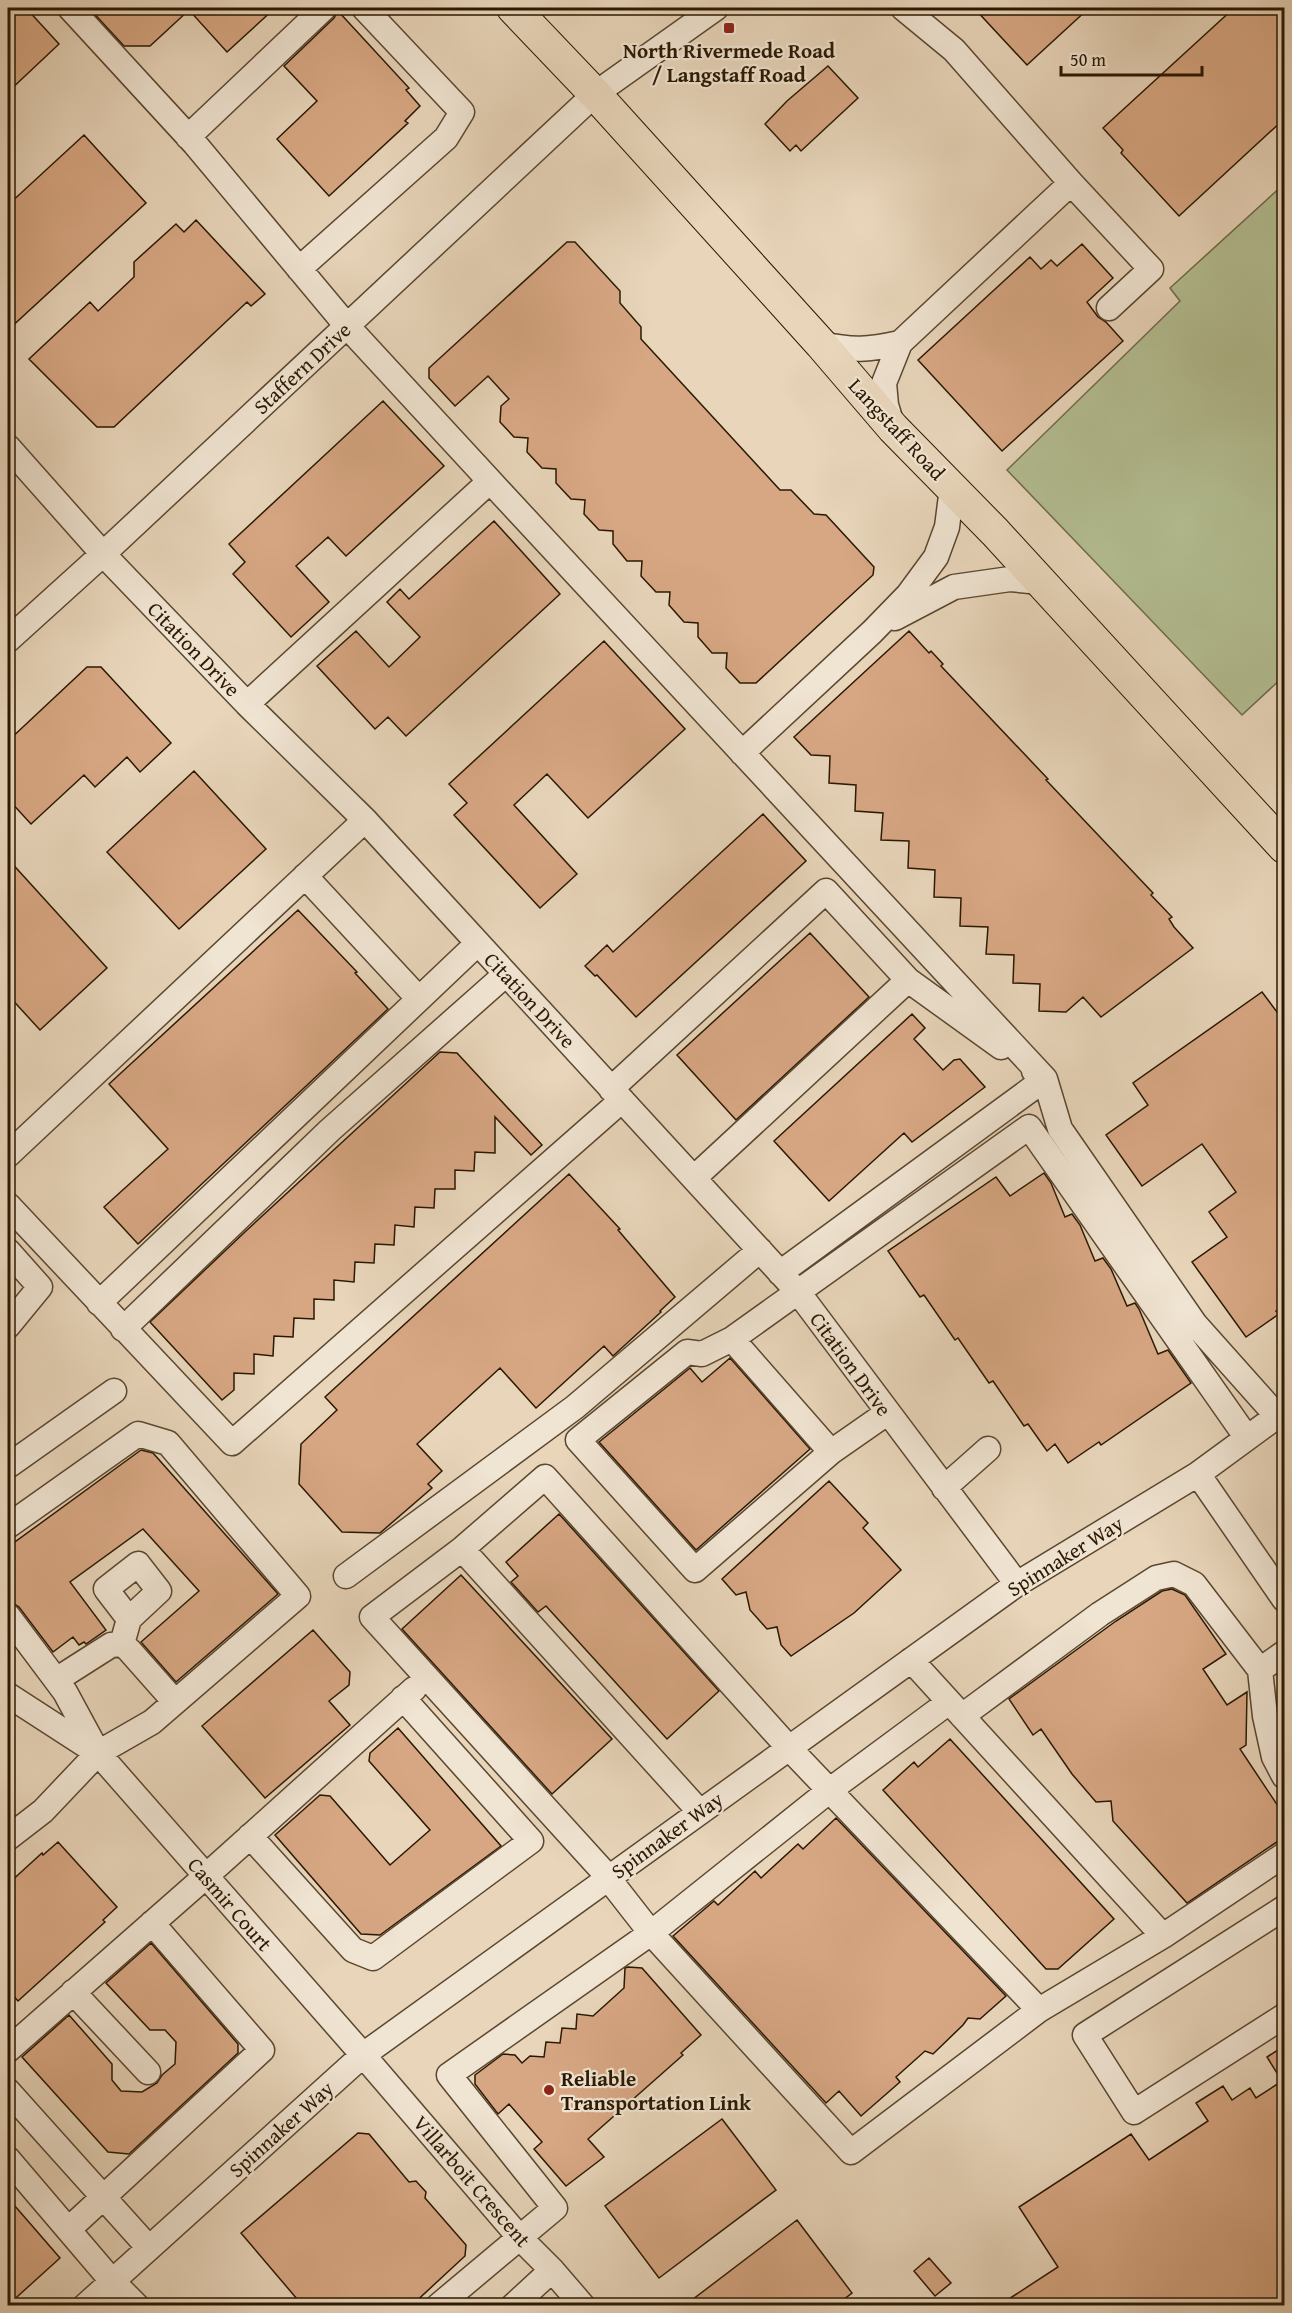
<svg xmlns="http://www.w3.org/2000/svg" width="1292" height="2313" viewBox="0 0 1292 2313" font-family="'Gentium Book Plus',serif">
  <style>
    .green { fill: #b3be92; stroke: #6e6b4a; stroke-width: 1.5 }
    .building { fill: #d7a783; stroke: #2a1802; stroke-width: 1.5 }
    .lines { fill: none; stroke-linecap: round; stroke-linejoin: round }
    .minor-casing { stroke: #5a4730; stroke-width: 27 }
    .major-casing { stroke: #2a1802; stroke-width: 34 }
    .minor { stroke: #f0e4d2; stroke-width: 24 }
    .major { stroke: #e8d5ba; stroke-width: 32 }
    .poi-dot { fill: #8f2418; stroke: #f0e4d2; stroke-width: 2 }
    .labels { text-anchor: middle; dominant-baseline: central; stroke-width: 4.5; stroke-linejoin: round; paint-order: stroke }
    .poi-label { font-size: 21px; font-weight: bold; fill: #2a1802; stroke: #f0e4d2 }
    .street-label { font-size: 21px; fill: #2a1802; stroke: #f0e4d2 }
  </style>
  <rect width="100%" height="100%" fill="#e8d5ba"/>
  <filter id="stains"><feTurbulence type="fractalNoise" baseFrequency=".00333" numOctaves="4"/><feColorMatrix values="0 0 0 0 .2 0 0 0 0 .09 0 0 0 0 .02 0 0 0 .5 -.17"/></filter>
  <radialGradient id="worn" r=".72"><stop offset=".6" stop-color="#630" stop-opacity="0"/><stop offset="1" stop-color="#630" stop-opacity=".3"/></radialGradient>
  <path class="green" d="M1284,184V676L1242,715L1007,470L1180,301L1170,288Z"/>
  <path class="building" d="M8,8H26L59,44L8,92Z
    M89,8H275L227,52L189,10L150,46H124Z
    M974,8H1089L1027,65Z
    M1234,8H1284V119L1179,216L1121,153L1123,150L1103,128Z
    M338,11L409,88L406,90L420,106L405,121L408,123L329,196L277,139L317,101L284,66L334,18Z
    M828,66L858,98L801,151L796,145L790,151L765,124L787,101Z
    M84,135L146,203L8,330V205Z
    M196,220L265,294L251,306L247,302L114,427H97L29,359L90,302L98,311L134,277V262L176,224L184,232Z
    M567,242H575L620,291V303L641,327V339L780,490H791L814,514L826,515L874,567L873,575L756,683H740L726,668L727,653H712L698,637V623L684,622L669,605L670,592H656L641,576L642,561H627L613,544V531L599,530L584,514L585,500L571,499L556,483V469L542,468L527,452L528,438L514,437L500,422L501,406L509,399L488,376L455,406L429,378V368Z
    M1082,244L1113,278L1087,302L1098,317L1106,322L1123,341L1002,451L918,360L1030,257L1041,269L1051,260L1057,266Z
    M383,401L444,466L346,556L328,537L296,566L329,602L291,637L233,574L245,562L229,544Z
    M494,521L560,594L406,736L388,717L375,729L317,666L356,631L389,667L420,637L387,602L400,589L409,599Z
    M909,631L929,653L931,651L943,664L941,666L1048,779L1046,780L1153,893L1151,895L1172,917L1169,919L1174,927L1193,948L1101,1017L1083,997L1066,1012L1039,1011L1040,984L1013,983L1014,955L986,954L988,927L960,926L961,898L934,897L935,870L908,868L909,841L881,840L883,813L855,811L856,785L829,783L830,756L811,755L794,737Z
    M604,641L685,729L588,818L547,774L514,805L577,874L540,908L454,815L467,803L449,784Z
    M87,667H101L171,743L140,772L127,757L95,787L84,775L31,824L8,799V741Z
    M194,771L266,849L179,929L107,852Z
    M763,814L806,861L636,1017L597,975L595,976L585,966L607,945L613,952Z
    M8,859L107,968L40,1030L8,995Z
    M298,910L357,972L355,973L388,1009L138,1244L104,1207L168,1149L109,1084Z
    M810,933L869,997L736,1120L677,1055Z
    M1262,992L1277,1012L1284,1006V1305L1276,1311L1279,1314L1246,1337L1192,1262L1227,1237L1209,1212L1236,1192L1202,1144L1142,1186L1106,1135L1148,1105L1133,1083Z
    M912,1014L925,1028L914,1039L943,1070L954,1060L960,1059L985,1087L912,1142L904,1133L829,1201L774,1141Z
    M440,1052L457,1053L542,1145L531,1155L495,1117V1153L475,1152L474,1171L455,1170V1189H435L434,1208L415,1207L414,1227L395,1225L394,1245L375,1244L374,1263L355,1262L354,1282L334,1280V1300L314,1299V1319L294,1318L293,1337L274,1336L273,1356L254,1354V1374L234,1373V1390L222,1400L150,1322L247,1230Z
    M1044,1173L1051,1183L1065,1217L1072,1214L1080,1225L1095,1261L1103,1258L1111,1269L1127,1306L1135,1303L1139,1309L1158,1354L1168,1350L1191,1383L1101,1445L1099,1442L1068,1463L1055,1444L1047,1451L1028,1424L1024,1426L993,1381L989,1383L958,1338L955,1340L924,1295L920,1297L888,1251L996,1177L1010,1196Z
    M569,1174L620,1229L618,1230L675,1297L660,1311L661,1312L613,1356L604,1346L536,1408L500,1368L417,1444L442,1471L428,1484L432,1488L380,1533L342,1532L299,1484L301,1444L337,1410L325,1397Z
    M730,1358L810,1449L696,1550L599,1442L690,1368L702,1382Z
    M141,1450L153,1453L278,1594L176,1682L141,1642L199,1591L143,1529L70,1582L106,1630L86,1644L84,1642L79,1645L73,1637L53,1652L19,1607L8,1600V1547Z
    M829,1481L868,1523L863,1528L901,1570L854,1613L791,1656L781,1645L777,1627L767,1629L750,1610L746,1592L736,1595L722,1579Z
    M559,1514L719,1691L667,1739L546,1606L538,1612L511,1582L518,1576L506,1562Z
    M461,1575L612,1739L552,1794L402,1629Z
    M1172,1589L1185,1595L1226,1654L1203,1669L1227,1705L1247,1692L1246,1745L1240,1749L1284,1815V1837L1187,1903L1113,1821L1111,1801L1096,1802L1072,1774L1041,1729L1033,1735L1009,1699L1116,1621L1162,1591Z
    M313,1630L350,1672L349,1685L329,1701L350,1725L265,1798L202,1726Z
    M398,1728L501,1846L380,1935L361,1934L275,1835L320,1795L330,1796L390,1865L430,1830L369,1761L370,1753Z
    M950,1739L1114,1919L1058,1969H1046L883,1790L914,1762L918,1767Z
    M836,1818L1006,1996L980,2019L968,2018L963,2025L933,2054L925,2051L896,2077L900,2082L861,2116L839,2091L826,2103L673,1936L714,1901L718,1905L755,1871L761,1878L798,1844L803,1849Z
    M58,1842L117,1907L103,1920L105,1922L18,2001L8,1990V1884L42,1853L43,1855Z
    M151,1943L238,2044V2053L129,2154L108,2152L22,2057L69,2015L112,2064V2080L121,2091L142,2092L157,2083L162,2075L175,2064L176,2042L165,2030H150L106,1983Z
    M628,1967L642,1968L701,2035L681,2053L683,2055L588,2139L604,2157L566,2186L534,2149L542,2142L509,2104L498,2114L475,2084V2075L503,2054L515,2055L522,2063L530,2056L544,2057L546,2042L560,2043L562,2028L576,2029L577,2014L593,2016L624,1988L625,1968Z
    M1284,2046V2306H998L1058,2267L1019,2207L1131,2134L1149,2160L1208,2121L1196,2103L1223,2086L1232,2100L1250,2088L1256,2098L1282,2081L1267,2057Z
    M722,2119L776,2190L659,2278L605,2206Z
    M358,2133L369,2134L409,2182L416,2181L426,2192L425,2198L466,2245L465,2256L411,2306H303L241,2233Z
    M8,2198L60,2258L8,2305Z
    M797,2220L852,2293L835,2306H684Z
    M929,2258L951,2283L935,2296L914,2271Z"/>
  <g class="lines">
    <defs>
      <path id="minor" d="M70,8L195,144L347,326L490,481L247,704
        M903,8L954,50L1071,183L1151,269L1109,308
        M188,137L324,8
        M299,269L446,138L462,112L364,8
        M821,344C853,351 868,350 900,343
        M892,425L886,405L884,383L900,343L1071,183
        M8,447L103,554L247,704L365,820L798,1292L1017,1584
        M490,481L1045,1079L1060,1129L1195,1324L1277,1416
        M895,618L954,587L1010,579L1040,582
        M8,640L103,554L595,94L716,8
        M742,753L872,632L908,595L936,557L947,527L952,488
        M305,876L419,999
        M908,980L1001,1047
        M611,1089L826,891L908,980L694,1178
        M8,1155L365,820
        M8,1205L232,1443L622,1100
        M8,1251L40,1287L8,1326
        M780,1273L1045,1079L1034,1071
        M99,1303L478,943
        M123,1329L330,1130L506,974
        M732,1339L702,1354L687,1352L578,1440L695,1570L831,1452
        M887,1413L831,1452L732,1339L1029,1127L1247,1438
        M8,1466L114,1391
        M1198,1474L1284,1599
        M944,1488L988,1449
        M8,1526L138,1434L168,1443L298,1596L152,1722L98,1753L43,1811L8,1838
        M462,1549L700,1812
        M346,1576L575,1407L760,1250
        M8,1616L65,1692L98,1753L363,2055L520,2238L552,2270L583,2306
        M122,1644L129,1619L106,1589L138,1564L159,1591L129,1619
        M911,1660L1163,1936L1284,1855
        M1260,1670L1284,1653
        M56,1680L111,1645L122,1644L129,1650L175,1702
        M8,1695L96,1752
        M962,1716L1100,1614L1156,1578L1174,1574L1194,1584L1260,1670L1265,1716L1274,1757L1284,1776
        M250,1836L353,1950L373,1958L531,1841L403,1698
        M1284,1908L1085,2035L1134,2112L1284,2016
        M73,1992L148,2072
        M1039,2010L789,1748L545,1477L462,1549L372,1617L601,1869L651,1933L851,2152L1039,2010L1163,1936
        M8,2050L206,1876L414,1689
        M8,2091L149,2248
        M8,2159L112,2281L137,2306
        M69,2229L262,2050L152,1923
        M85,2306L363,2055L1017,1584L1198,1474L1284,1411
        M438,2306L555,2208L449,2075L651,1933L830,1790L949,1702
        M513,2306L552,2270"/>
      <path id="major" d="M513,8L595,94L821,344L893,428L995,532L1284,847"/>
    </defs>
    <use href="#minor" class="minor-casing"/>
    <use href="#major" class="major-casing"/>
    <use href="#minor" class="minor"/>
    <use href="#major" class="major"/>
  </g>
  <g class="poi-dot">
    <rect x="723" y="22" width="12" height="12" rx="3"/>
    <circle cx="549" cy="2090" r="6"/>
  </g>
  <g class="labels">
    <g class="poi-label">
      <text x="729" y="50">North Rivermede Road<tspan x="729" dy="24">/ Langstaff Road</tspan></text>
      <text x="561" y="2078" text-anchor="start">Reliable<tspan x="561" dy="24">Transportation Link</tspan></text>
    </g>
    <g class="street-label">
      <text transform="translate(302 368) rotate(-43)">Staffern Drive</text>
      <text transform="translate(897 429) rotate(47)">Langstaff Road</text>
      <text transform="translate(194 649) rotate(46)">Citation Drive</text>
      <text transform="translate(530 1000) rotate(47)">Citation Drive</text>
      <text transform="translate(851 1364) rotate(54)">Citation Drive</text>
      <text transform="translate(1065 1556) rotate(-32)">Spinnaker Way</text>
      <text transform="translate(667 1835) rotate(-36)">Spinnaker Way</text>
      <text transform="translate(230 1904) rotate(49)">Casmir Court</text>
      <text transform="translate(281 2129) rotate(-42)">Spinnaker Way</text>
      <text transform="translate(472 2181) rotate(49)">Villarboit Crescent</text>
    </g>
  </g>
  <rect width="1292" height="2313" fill="none" stroke="#e8d5ba" stroke-width="30"/>
  <rect x="9" y="9" width="1274" height="2295" fill="none" stroke="#2a1802" stroke-width="3"/>
  <rect x="15" y="15" width="1262" height="2283" fill="none" stroke="#2a1802" stroke-width="1.5"/>
  <path d="M1061 66v9h141v-9" fill="none" stroke="#2a1802" stroke-width="3"/>
  <text x="1070" y="66" font-size="18" fill="#2a1802" stroke="#f0e4d2" stroke-width="4.5" paint-order="stroke">50 m</text>
  <rect width="100%" height="100%" filter="url(#stains)"/>
  <rect width="100%" height="100%" fill="url(#worn)"/>
</svg>
